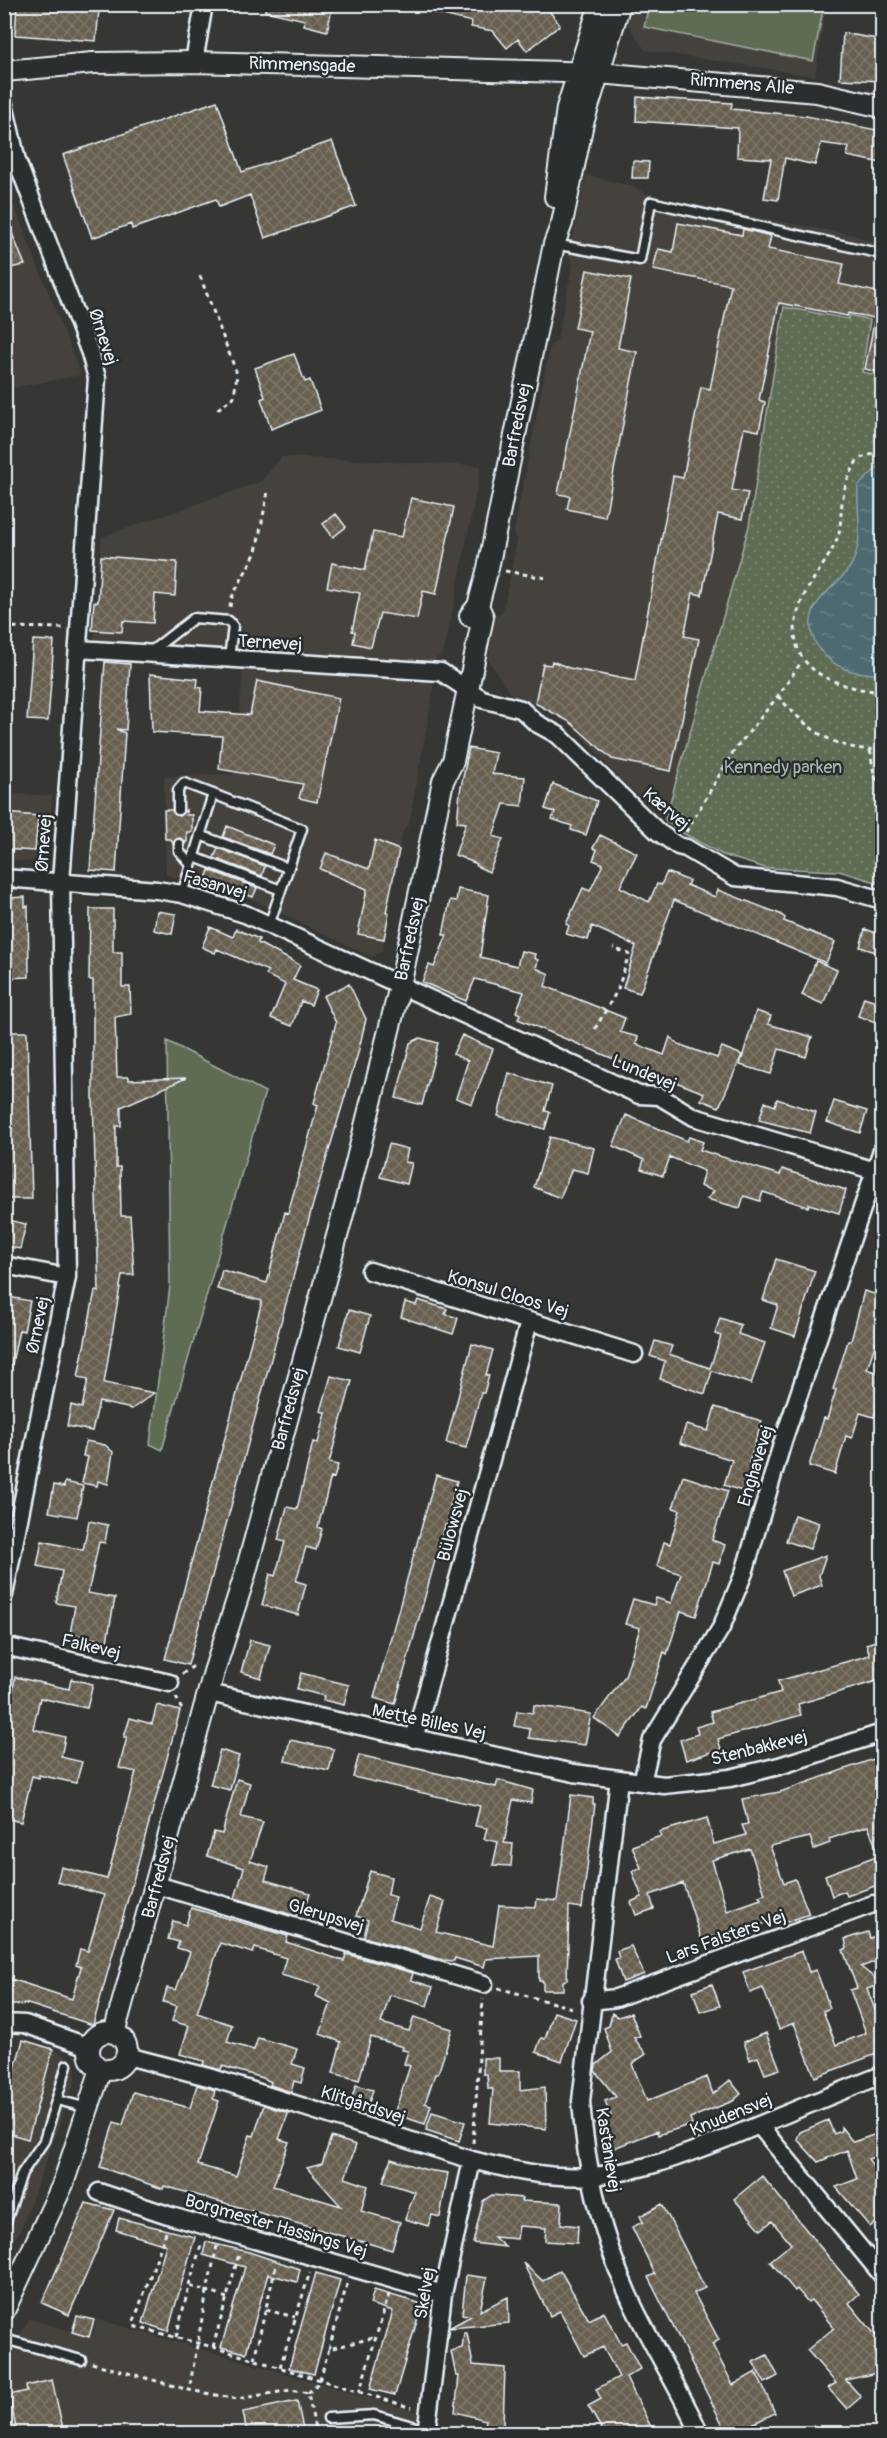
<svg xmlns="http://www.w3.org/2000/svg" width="887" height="2438" viewBox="0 0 887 2438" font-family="Pangolin,sans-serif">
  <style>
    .built { fill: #45433d }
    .grass { fill: #5e6c53; stroke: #a3aea6; stroke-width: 1.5 }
    .park { fill: url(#park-dots); stroke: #a3aea6; stroke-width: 1.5 }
    .water { fill: url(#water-ripples); stroke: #8ba0a8; stroke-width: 1.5 }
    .building { fill: url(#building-cross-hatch); stroke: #e8f1f8; stroke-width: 1.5; fill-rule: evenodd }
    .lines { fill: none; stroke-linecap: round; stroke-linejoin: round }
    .service-casing { stroke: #e8f1f8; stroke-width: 13 }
    .minor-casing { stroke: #e8f1f8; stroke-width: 21 }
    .tertiary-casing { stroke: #e8f1f8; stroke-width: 24 }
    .path { stroke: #e8f1f8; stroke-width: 3; stroke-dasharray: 4.5 4.5; stroke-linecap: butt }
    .service { stroke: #2a2d2e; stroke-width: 8 }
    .minor { stroke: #2a2d2e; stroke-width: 16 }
    .tertiary { stroke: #2a2d2e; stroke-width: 20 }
    .labels { text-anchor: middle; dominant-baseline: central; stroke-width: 5; stroke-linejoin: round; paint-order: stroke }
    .street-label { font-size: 18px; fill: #e8f1f8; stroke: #2a2d2e }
    .park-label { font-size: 18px; fill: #aab5ae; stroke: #2a2d2e }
  </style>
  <defs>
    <pattern id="park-dots" width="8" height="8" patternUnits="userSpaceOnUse" patternTransform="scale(1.5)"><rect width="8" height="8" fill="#5e6c53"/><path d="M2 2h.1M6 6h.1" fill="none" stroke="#75816c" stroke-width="1.8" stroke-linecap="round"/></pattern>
    <pattern id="water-ripples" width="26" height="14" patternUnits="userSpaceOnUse" patternTransform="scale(1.5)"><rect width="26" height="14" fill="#4d6a72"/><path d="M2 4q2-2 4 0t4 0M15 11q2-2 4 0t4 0" fill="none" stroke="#678087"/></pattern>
    <pattern id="building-cross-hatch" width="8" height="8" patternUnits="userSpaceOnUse" patternTransform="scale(1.5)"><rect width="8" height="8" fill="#675f50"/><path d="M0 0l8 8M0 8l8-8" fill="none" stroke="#7d766a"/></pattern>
  </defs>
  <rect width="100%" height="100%" fill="#363735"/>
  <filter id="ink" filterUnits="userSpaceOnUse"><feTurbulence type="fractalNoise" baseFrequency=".0167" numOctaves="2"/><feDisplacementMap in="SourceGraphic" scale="12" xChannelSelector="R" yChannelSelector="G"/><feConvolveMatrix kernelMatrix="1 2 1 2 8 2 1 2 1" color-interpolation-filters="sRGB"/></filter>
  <g filter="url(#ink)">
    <path class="built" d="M632,5H826L815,76L645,50L628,24Z
      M586,175L634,187L655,199L853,235L882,245V376L862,372L849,316L848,319L784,307L749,526L665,820L616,775L572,725L548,709L512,696L488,659L496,616L503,611L517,541L514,532L550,346L557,341L573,263L569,255Z
      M4,180L9,193L81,375L5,389Z
      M282,457L481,466L454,604L442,654L435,660L433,691L409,824L404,829L401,838L382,951L371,957L256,901L199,882L166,875L164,777L234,774L243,670L93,659L102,537L260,482Z
      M4,793L52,796L48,853L36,862L5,860Z
      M23,2040L53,2049L68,2058L76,2071L74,2085L20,2231L9,2244L5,2243V2106Z
      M29,2319L92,2337L97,2319L417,2412L414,2433L5,2434V2362Z"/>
    <path class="grass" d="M649,5V4L824,5L813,61L644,27Z
      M167,1041L265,1092L162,1450L150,1444L170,1286Z"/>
    <path class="park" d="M784,307L848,319L849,315L870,320L862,372L882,376V884L839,871L765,868L723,855L681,832L665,820L749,526Z"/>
    <path class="water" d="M882,463V675C872,674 861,673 851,671C820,662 798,628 819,601C831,585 847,577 854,559C864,535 856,511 858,486Z"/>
    <path class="building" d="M17,4H46L99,10L96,41L15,35Z
      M265,4H333L327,31L304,25L305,20L265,11Z
      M423,4H544L560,25L527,51L518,39L507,48L493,31L471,27L472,22L422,10Z
      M843,33L882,40V81L840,79Z
      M637,97L732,103L731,109L806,116L882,131V163L847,156L849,147L821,143L815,165L785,158L778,200L764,198L771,159L737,157L738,128L636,121Z
      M217,101L242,172L332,141L356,206L265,238L250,195L219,207L216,199L132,229L131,224L92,238L63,155Z
      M633,161L649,162L648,178H632Z
      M5,216L25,265L4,269Z
      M678,223L742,235L743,229L771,236L768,249L844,264L839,284L882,293V373L865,369L875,318L848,313L847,316L779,303L759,400L765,402L759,431L744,428L732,490L748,493L742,519L718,514L702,595L693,593L684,636L699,639L671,771L612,759L570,722L535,703L543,664L551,665L552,661L569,668L635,681L673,476L683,478L701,387L710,389L731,285L653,270L658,249L673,252Z
      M587,270L631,279L618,348L637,352L605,517L567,509L570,496L558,494L590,331L575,328Z
      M294,354L305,382L310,380L321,410L271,429L261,399L265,397L255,368Z
      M411,498L454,507L436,594L423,591L417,619L380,613L371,647L353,643L355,632L352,631L360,593L327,587L332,563L365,570L373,532L402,537Z
      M336,514L346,527L333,537L323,524Z
      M101,556L177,562L175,596L155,594L153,623L123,621L122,632L92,630L94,602H98Z
      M33,640L54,641L48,721L27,720Z
      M105,662L130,664L126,730L116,729L125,733L116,872L90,870Z
      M150,674L198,679L197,687L202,688L200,711L250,715L257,681L339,698L317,802L299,798L303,784L219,769L222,736L152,732Z
      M469,748L496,753L492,774L525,777L522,806L504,804L493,836L503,839L489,872L476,866L477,864L455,855L466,823L457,822L460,792Z
      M553,784L597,801L586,835L571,830L572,826L552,819L555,812L545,809Z
      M164,810H172L179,816L186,810V815H192V832H187V843L180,838L173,844L171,839H165Z
      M4,813L38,816L35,851L4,849Z
      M227,826L274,845L270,854L223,837Z
      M600,835L637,853L620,887L649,902L657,884L661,885L667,872L689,881L687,885L715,897L718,890L780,914L785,918L784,921L835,942L826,963L674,900L640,993L623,988L636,946L592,926L588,940L566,934L569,926L566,924L583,888L590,891L603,864L593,860L597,850L593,848Z
      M375,840L399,850L386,912L389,913L384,939L358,934L367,889L320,869L326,853L369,869Z
      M218,848L265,866L262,876L214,858Z
      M209,870L257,888L253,897L206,879Z
      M458,889L489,895L480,957L517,966L521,951L535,954L534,958L538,960L536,968L549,974L545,986L625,1018L620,1032L638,1037L636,1044L664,1055L670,1037L678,1044L717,1058L722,1047L742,1055L719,1107L701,1100L704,1093L650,1072L648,1077L625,1068L626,1064L518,1019L520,1014L516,1012L524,992L475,979L466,1001L422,982L429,965L434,967L447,935H443L450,900L456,901Z
      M25,897V907L28,906L29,977L4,978V907H8V898Z
      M90,909H113V952H122V987H130L131,1014L115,1017L117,1077H129V1080L186,1078L121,1107V1126H116V1167H120L121,1216H130L134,1275H122L104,1383L154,1393L132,1409L99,1402L92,1431L67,1426L71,1405L82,1408L88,1379L78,1377L95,1291L99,1292L93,1097V980H89Z
      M157,911L176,914L172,934L154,930Z
      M210,927L233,937L236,929L259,939L258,943L300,965L293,980L317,990L311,1005L301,1001L292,1026L271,1018L285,984L266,975L268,971L217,949L215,953L202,947Z
      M865,929L882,935V954L860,947Z
      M816,961L837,970L823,1004L802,995Z
      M349,984L366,1019L358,1053L313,1204L188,1665L165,1659L262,1301L217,1289L222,1270L267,1283L285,1212L288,1213L318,1105L314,1103L336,1023L323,996Z
      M864,997L882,1003V1024L858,1016Z
      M756,1011L771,1016L768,1024L812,1037L806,1057L779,1049L771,1074L740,1065Z
      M4,1032H27L32,1199H7Z
      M462,1035L493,1049L472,1104L456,1098L468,1061L453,1054Z
      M420,1038L438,1043L422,1105L396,1098L410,1043Z
      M509,1073L552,1086L545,1111L550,1112L545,1129L498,1116Z
      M777,1099L816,1112L810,1133L759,1120L765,1102L775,1106Z
      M834,1101L867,1111L860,1133L827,1122Z
      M626,1115L687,1141L689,1137L703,1142L700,1150L780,1175L782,1169L846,1190L839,1213L809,1204L808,1207L763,1192L760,1201L744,1196L740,1208L707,1199L714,1191L700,1186L704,1171L670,1157L663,1176L641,1169L644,1160L613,1146Z
      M550,1137L594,1148L588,1173L572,1169L560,1198L534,1187Z
      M389,1144L408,1149L405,1162L412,1163L407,1184L380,1177Z
      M4,1219L26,1224L20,1249L4,1246Z
      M776,1259L815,1271L795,1336L771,1328L778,1305L763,1300Z
      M864,1291L882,1296V1344L876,1342L867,1369L881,1374L878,1382L882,1383V1411L877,1409L874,1417L860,1413L852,1438L846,1436L835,1474L809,1466L824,1418L827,1419L836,1390L833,1389L848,1341H851Z
      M4,1296L30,1301L24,1331L19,1330L11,1368H4Z
      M418,1300L447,1309L445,1314L458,1318L453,1334L401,1317L405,1302L416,1305Z
      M349,1310L370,1316L360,1352L339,1346Z
      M720,1318L741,1325L738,1334L765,1343L751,1384L712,1371L705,1394L660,1379L665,1361L650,1356L655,1341L672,1346L669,1354L710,1368L721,1336L715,1334Z
      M472,1344L493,1350L486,1375H489L484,1393H481L466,1448L446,1443Z
      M331,1376L352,1381L329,1463L338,1465L334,1478L331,1477L318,1527L322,1529L316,1550L306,1547L296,1581L306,1584L298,1615L262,1605L270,1574L275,1576L285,1542L278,1540L287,1507L297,1509L313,1442L318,1443L326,1413L321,1411Z
      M715,1407L762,1421L749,1463L754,1465L745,1492L724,1485L732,1460L680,1443L686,1425L708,1431Z
      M86,1441L105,1445L113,1452L108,1484L98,1481L97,1486L82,1483L88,1457L83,1456Z
      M436,1475L457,1481L450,1506L453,1507L448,1525H445L395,1704L374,1698Z
      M683,1476L728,1491L712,1540L725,1545L719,1564L713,1562L696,1616L681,1611L667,1654L664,1652L646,1709L642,1707L620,1737L594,1718L625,1676L640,1628L625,1624L633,1599L654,1605L656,1598L671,1603L681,1574L657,1566L664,1542L670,1544L680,1510L673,1508Z
      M65,1482L83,1486L77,1517L49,1512L54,1485L64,1487Z
      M794,1515L819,1523L810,1549L786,1541Z
      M89,1521L108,1525L105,1543L99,1542L88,1593L115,1598L107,1641L70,1634L75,1606L56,1603L62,1571L37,1566L42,1541L83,1550Z
      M826,1555L819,1576L822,1585L791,1596L782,1571Z
      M882,1639V1685H879L877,1681L798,1704L801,1715L718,1739L721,1749L686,1760L680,1740L698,1734L696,1727L713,1722L710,1712L781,1692L778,1681L870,1655L866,1644Z
      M250,1640L270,1645L261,1678L241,1672Z
      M301,1673L349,1685L344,1705L323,1700L324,1696L297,1689Z
      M15,1677L69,1689L71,1679L93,1684L87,1708L40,1698L33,1729L65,1737L61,1757L82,1762L76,1783L39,1775V1778L32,1776L21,1822L4,1818V1740Z
      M157,1705L180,1711L93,2025L28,2004L4,2006L11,1979L72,1999L81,1967L76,1965L80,1949L88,1951L104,1895L57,1882L61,1867L107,1879L136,1772L119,1768L127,1737H124L130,1718L152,1724Z
      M534,1705L591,1714L585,1745L529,1738L530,1729L514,1726L517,1711L533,1713Z
      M290,1740L334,1749L329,1771L285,1761Z
      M220,1750L239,1756L230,1790L210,1785Z
      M359,1755L496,1787L498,1780L533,1790L531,1803L513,1800L504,1843L513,1844L511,1866L493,1865L498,1842L484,1839L487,1828L475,1826L480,1806L353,1777Z
      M882,1756V1874L877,1875L880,1884L847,1896L845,1891L832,1896L825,1875L879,1855L868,1826L829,1839L830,1843L814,1849L810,1837L770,1846L784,1883L795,1879L809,1914L787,1922L784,1916L738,1933L736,1929L702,1941L683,1883L650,1895L654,1909L636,1915L631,1902L642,1897L632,1871L641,1868L632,1846L661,1836L659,1832L707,1818L714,1844L746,1835L742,1825L748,1824L742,1799L780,1792ZM750,1849L765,1894L759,1896L761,1899L727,1911L712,1860Z
      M237,1779L250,1783L241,1817L263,1822L250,1861L269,1867L265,1880L310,1893L303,1915L298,1913L296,1916L235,1898L244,1868L207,1856L214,1832L222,1834Z
      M571,1795L593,1798V1804H595L582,1908L569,1906L567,1980L563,1981V1990H543V1981H539V1956L486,1959L484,1967L455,1958L454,1961L443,1960L364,1937L368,1920L356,1916L370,1871L391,1877L388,1895L396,1897L390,1919L420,1928L430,1897L445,1902L436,1932L493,1946L499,1905L536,1907L537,1899L557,1901Z
      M191,1908L288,1936L286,1942L344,1961L346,1954L413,1973L411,1980L433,1987L427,2006L390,1995L381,2023L409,2031L414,2017L452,2029L438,2074H435L425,2103L431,2105L425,2124L394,2114L410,2066L404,2064L408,2051L402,2050L403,2047L371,2037L359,2080L333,2073L341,2042L320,2034L331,2003L316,1996L320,1986L281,1975L286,1958L255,1948L253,1953L220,1943L197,2013L232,2025L227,2042L254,2050L258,2038L297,2049L292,2064L305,2068L301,2083L294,2081L291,2092L270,2085L271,2082L263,2078L222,2066L221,2070L203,2065L204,2061L180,2054L189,2026L172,2021L177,2006L163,2002L167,1988L176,1990L190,1952L177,1948L179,1942L168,1939L173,1921L186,1925Z
      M868,1932L870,1938L882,1934V1959L861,1967L882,1984L867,1989L882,2028V2052L815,2077L794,2023L779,2029L763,1988L750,1993L743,1972L802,1951L809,1972L816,1970L830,2008L823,2011L836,2045L866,2033L850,1990L857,1988L843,1950L847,1948L845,1939Z
      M631,1946L644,1974L623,1982L615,1959L619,1958L617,1951Z
      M712,1984L720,2006L700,2012L693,1991Z
      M554,2012L576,2019L562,2061L536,2052L541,2038L545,2039Z
      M612,2013L618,2017L631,2013L640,2036L634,2038L646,2054L632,2064L647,2101L707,2077L713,2094L730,2080L741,2094L733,2101L690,2118L692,2124L658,2135L657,2131L609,2150L594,2122L611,2116L605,2101L616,2097L595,2071L596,2065L612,2052L604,2028L609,2026Z
      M766,2033L780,2069L765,2074L758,2057L750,2060L744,2042Z
      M23,2040L53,2049L28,2139L4,2132V2106Z
      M483,2058H499V2071H520V2090L545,2087L546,2129L490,2123L493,2089H488L487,2074H483Z
      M197,2085L215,2090L213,2099L219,2101L198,2165L236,2176L250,2135L254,2136L264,2105L285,2112L288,2114L279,2139L289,2142L273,2186L341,2206L307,2168L322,2164L331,2137L356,2145L345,2178L368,2186L361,2211L400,2222L392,2250L164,2186L163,2189L100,2167L114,2122L123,2125L133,2092L190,2108Z
      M356,2085L373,2090L366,2112L349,2106Z
      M432,2112L465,2122L459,2141L426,2130Z
      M828,2120L834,2134L841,2131V2127L853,2142L882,2132V2155L868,2159L882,2178V2217L870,2227L836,2187L857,2179L847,2150L818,2162L797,2139L800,2132Z
      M391,2159L427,2170L448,2173L440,2217L432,2215L428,2226L405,2219L415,2192L383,2182Z
      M762,2176L859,2294L849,2303L882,2343V2351L877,2356L881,2372L846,2380L861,2397L847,2409L828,2388L836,2383L807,2350L834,2328L811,2300L808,2302L797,2289L795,2291L770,2261L791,2244L772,2221L761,2230L734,2199Z
      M492,2195L522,2198L521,2201L562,2203L561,2224L578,2226L577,2243L545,2241L546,2228L519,2226L517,2239L494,2237L505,2247L473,2243L483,2201Z
      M86,2203L114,2210L69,2315L42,2303Z
      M662,2204L705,2288L694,2293L719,2340L712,2344L733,2385L756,2372L775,2413L736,2432L733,2426L725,2429L648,2277L655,2274L632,2227L643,2222L640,2216Z
      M119,2218L195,2237L168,2331L143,2323L166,2245L116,2230Z
      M206,2242L249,2252L300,2269L297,2282L268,2274L246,2353L221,2347L245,2267L203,2255Z
      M523,2263L543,2281L560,2270L589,2320L604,2312L621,2344L626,2342L640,2369L626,2377L654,2433H604L588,2406L601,2399L596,2389L619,2377L603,2347L584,2356L560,2311L550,2316Z
      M316,2273L340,2280L314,2374L289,2368Z
      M466,2275L487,2278L480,2311L508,2297L509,2323L449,2328L471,2316L462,2314Z
      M374,2290L422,2304L395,2395L370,2389L393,2311L370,2304Z
      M77,2316L94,2320L89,2337L72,2332Z
      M464,2333H467L473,2365L505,2368L503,2426H485L486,2420L455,2412L459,2376H456L451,2351L462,2348Z
      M767,2355L778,2376L765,2383L753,2362Z
      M52,2380L64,2433H17L9,2395L27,2391L26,2386Z
      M297,2401L304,2433H247L243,2412Z"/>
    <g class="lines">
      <defs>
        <path id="service" d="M554,244L640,260L651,202L882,254
          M150,652L194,618L229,621L233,626L229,659
          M178,810V790L184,783L213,794
          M200,835L288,868
          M179,844V851L191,865
          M194,857L281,890
          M182,894L213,794L302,829L269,925
          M57,2100L88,2108
          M4,2228L22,2173L44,2141L67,2065
          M4,2339L81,2360
          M328,2418L374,2415L426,2430"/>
        <path id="minor" d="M194,62L204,4
          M4,104L17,161L90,353L97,378L61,882L67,1277L4,1595
          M78,649L441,672L482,699L521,709L536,723L558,735L658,832L678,846L686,848L735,877L837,887L882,900
          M4,878L157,890L182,894L245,914L639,1095L659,1096L694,1117L882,1173
          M4,1265L67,1277
          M370,1271L634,1354
          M4,1646L170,1683
          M209,1693L574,1773L664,1785L730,1778L779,1766L882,1733
          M414,1739L529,1322
          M619,1779L581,2101C586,2172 602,2239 632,2303C653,2348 680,2389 700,2434
          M642,1782L652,1740L721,1628L744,1573L783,1441L882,1150
          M157,1885L484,1984
          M591,2001L616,1998L873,1904
          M4,2023L25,2024L89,2047
          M127,2056L212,2078L472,2160C511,2170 550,2179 590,2176C639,2173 684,2155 730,2137C781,2116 831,2095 882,2075
          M759,2125L882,2275
          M99,2192L171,2216L443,2294
          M426,2434L443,2294L472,2160"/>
        <path id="tertiary" d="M4,71L93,63L194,62L599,73L817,92L882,107
          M555,197L567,108L600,4
          M470,616L478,606L488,568L554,244L562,223L583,123L620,4
          M89 2051a19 19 0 1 1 38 0a19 19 0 1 1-38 0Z
          M114,2033L214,1672L245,1575L346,1203L400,986L443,781L453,761L483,617L478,606
          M4,2311L63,2184L101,2069"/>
      </defs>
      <use href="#service" class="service-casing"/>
      <use href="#minor" class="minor-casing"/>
      <use href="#tertiary" class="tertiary-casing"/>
      <path class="path" d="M200,276L237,374L234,397L215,411
        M882,451L858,459C851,472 845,483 843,497C840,511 842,526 837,539C828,562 809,581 801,603C777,666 830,687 882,692
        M505,571L547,578
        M230,607L231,599L256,552L268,491
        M4,627L63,628
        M778,696C806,729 838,753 882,749
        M870,750L874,774L882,791
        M686,832L733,752L778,696L802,661
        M595,1029L618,989L629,954L613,948
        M182,1674L192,1667L197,1668
        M176,1697L181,1708L186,1710
        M498,1988L576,2009
        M473,2143L483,1999
        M166,2232L134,2321L136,2327L213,2347L412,2408
        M217,2246L207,2291L227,2298
        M189,2285L202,2242
        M266,2310L295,2317
        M176,2337L189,2286L207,2291L189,2390
        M213,2347L239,2254
        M329,2349L347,2284
        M254,2359L276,2265
        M92,2363L189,2390L237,2399L291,2390L308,2393L316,2434
        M280,2367L310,2272
        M308,2393L319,2382L329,2349L376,2337
        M359,2393L389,2294"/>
      <use href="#service" class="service"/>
      <use href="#minor" class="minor"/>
      <use href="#tertiary" class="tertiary"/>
    </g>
  </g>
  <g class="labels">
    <g class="street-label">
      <text transform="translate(302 65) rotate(2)">Rimmensgade</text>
      <text transform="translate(742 84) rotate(5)">Rimmens Alle</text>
      <text transform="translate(103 337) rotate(72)">Ørnevej</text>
      <text transform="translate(517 425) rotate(-79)">Barfredsvej</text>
      <text transform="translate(270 643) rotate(3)">Ternevej</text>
      <text transform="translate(666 809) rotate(40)">Kærvej</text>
      <text transform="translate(44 843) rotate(-86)">Ørnevej</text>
      <text transform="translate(215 885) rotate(16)">Fasanvej</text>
      <text transform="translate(410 939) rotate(-78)">Barfredsvej</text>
      <text transform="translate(644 1073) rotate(22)">Lundevej</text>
      <text transform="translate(508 1294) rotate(17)">Konsul Cloos Vej</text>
      <text transform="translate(38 1325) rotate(-79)">Ørnevej</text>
      <text transform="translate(289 1409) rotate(-75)">Barfredsvej</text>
      <text transform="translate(756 1466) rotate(-73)">Enghavevej</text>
      <text transform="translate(453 1525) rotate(-75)">Bülowsvej</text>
      <text transform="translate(91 1647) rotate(13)">Falkevej</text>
      <text transform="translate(429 1722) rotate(12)">Mette Billes Vej</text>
      <text transform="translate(759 1748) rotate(-14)">Stenbakkevej</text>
      <text transform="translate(159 1877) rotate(-75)">Barfredsvej</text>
      <text transform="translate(326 1916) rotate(17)">Glerupsvej</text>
      <text transform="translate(726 1937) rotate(-20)">Lars Falsters Vej</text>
      <text transform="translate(363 2105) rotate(18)">Klitgårdsvej</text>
      <text transform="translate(731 2115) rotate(-22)">Knudensvej</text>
      <text transform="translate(608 2150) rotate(81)">Kastanievej</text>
      <text transform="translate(276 2226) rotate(16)">Borgmester Hassings Vej</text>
      <text transform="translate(425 2293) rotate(-81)">Skelvej</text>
    </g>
    <g class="park-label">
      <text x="783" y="767">Kennedy parken</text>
    </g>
  </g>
  <rect width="887" height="2438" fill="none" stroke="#2a2d2e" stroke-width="24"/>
  <rect x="12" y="12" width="863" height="2414" fill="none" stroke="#e8f1f8" stroke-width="2" filter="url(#ink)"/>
</svg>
